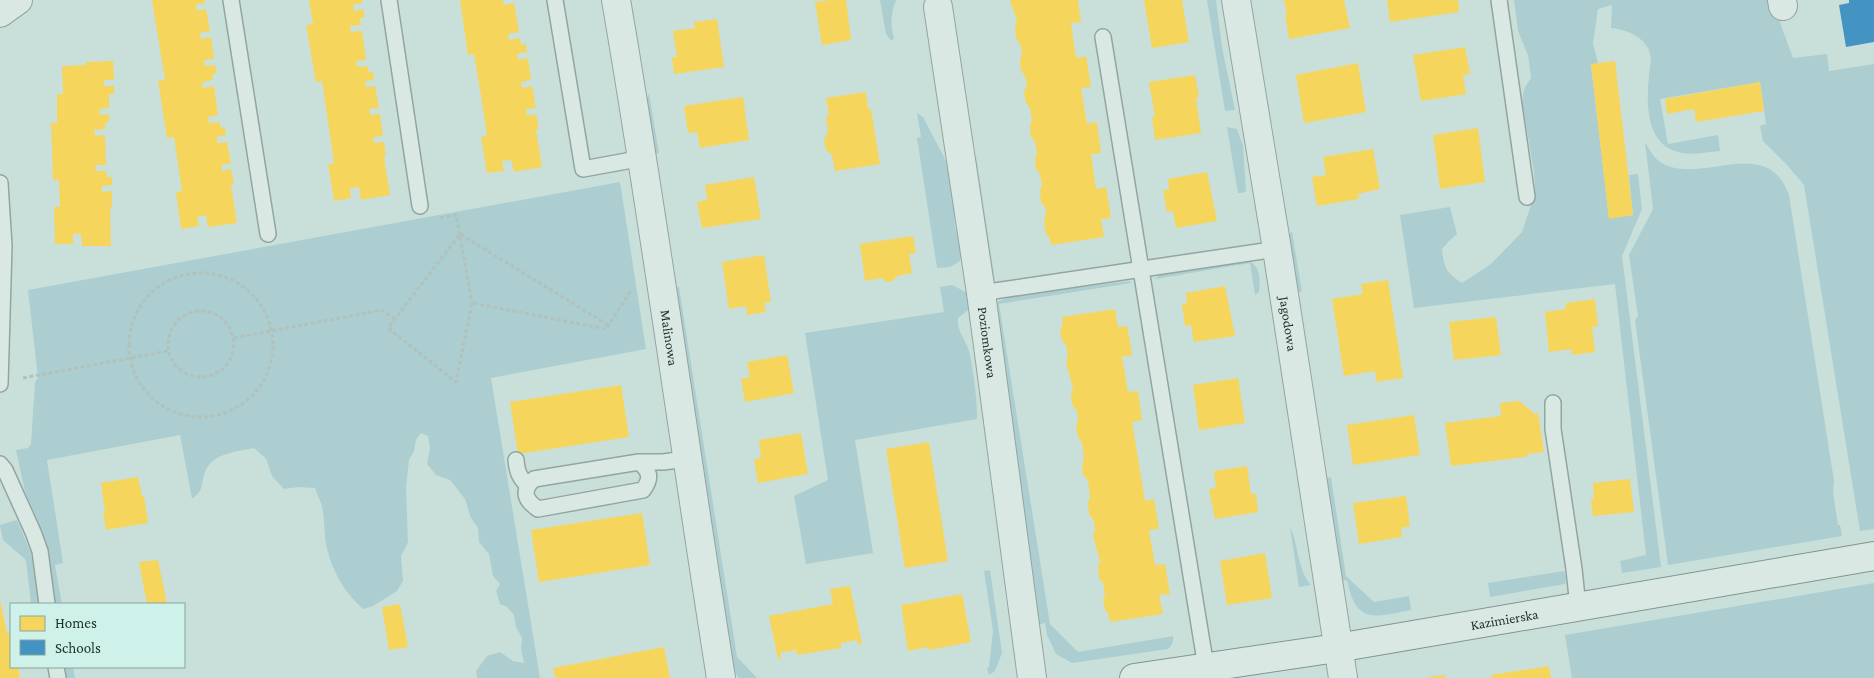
<svg xmlns="http://www.w3.org/2000/svg" width="1874" height="678" viewBox="0 0 1874 678" font-family="'Crimson Pro',serif">
  <style>
    .green { fill: #acced0 }
    .homes { fill: #f6d55c }
    .schools { fill: #4393c3 }
    .lines { fill: none; stroke-linecap: round; stroke-linejoin: round }
    .lane-casing { stroke: #93a59f; stroke-width: 18 }
    .street-casing { stroke: #93a59f; stroke-width: 30 }
    .secondary-casing { stroke: #83948e; stroke-width: 30 }
    .path { stroke: #b1c1bb; stroke-width: 3; stroke-dasharray: 4 2.5; stroke-linecap: butt }
    .lane { stroke: #dae8e4; stroke-width: 15 }
    .street { stroke: #dae8e4; stroke-width: 28 }
    .secondary { stroke: #dae8e4; stroke-width: 28 }
    .labels { text-anchor: middle; dominant-baseline: central; stroke-width: 5; stroke-linejoin: round; paint-order: stroke }
    .street-label { font-size: 14px; fill: #1c3227; stroke: #cef2e9 }
  </style>
  <rect width="100%" height="100%" fill="#c9e0da"/>
  <path class="green" d="M880,0H896C891,12 890,26 894,38L891,41L886,34Z
    M1207,0H1216L1222,47L1235,110L1225,111Z
    M1514,0H1774L1778,17L1793,58L1827,54L1829,71L1874,64V529L1860,531L1804,185L1787,165L1763,141L1760,126L1766,124L1760,82L1660,99L1668,144L1718,135L1720,151C1707,152 1691,156 1678,152C1646,144 1646,104 1649,77C1649,71 1652,60 1650,54C1647,38 1626,29 1611,28L1612,5L1598,9L1593,43L1598,63L1591,65L1609,218L1633,215L1629,175L1638,174L1642,209L1622,256L1661,567L1622,573L1620,561L1646,555L1615,284L1414,308L1400,215L1450,207L1457,234L1449,241L1442,249C1444,268 1446,272 1462,283L1491,264L1522,232L1532,202L1535,190L1534,172L1522,102L1524,89L1531,78L1528,55L1518,31Z
    M649,93L659,153L655,154L646,101Z
    M917,113L923,117L944,157L952,180L955,226L962,256L959,262L950,267L937,268L917,138L921,137Z
    M1227,127L1237,129L1243,146L1246,191L1242,193H1238Z
    M1645,142C1649,148 1653,157 1659,161C1697,189 1766,131 1789,195L1834,481L1833,492L1838,525H1840L1842,536L1668,565L1635,320L1638,316L1629,255L1653,209Z
    M976,156L995,280L992,283L972,158Z
    M620,182L646,349L491,378L540,678H477L476,671L487,656L500,652L513,661L524,663L521,649L522,638L516,627L514,615L507,607L500,604L496,591L500,584L493,576L489,554L479,542L478,528L471,518L465,499L450,480L436,475L427,464L430,448L428,436L421,433L416,440L414,451L409,460L406,488L408,542L401,556L403,581L397,591L373,606L363,609C345,593 333,573 327,549C324,536 325,520 322,506C320,500 317,494 315,488L299,487L284,489L272,476L266,459L254,448C236,452 210,453 204,475C200,489 204,489 192,499L180,435L47,460L63,563L55,565L62,604H54L39,523L25,492L16,450L28,448L31,444L35,382L38,378L28,290Z
    M1292,232L1302,292L1297,291L1289,248V234Z
    M1249,261C1261,267 1260,279 1259,292L1255,295L1250,263L1155,279L1160,274L1167,271Z
    M1130,281L1131,283L999,304L1050,624L1078,652L1173,636C1174,641 1172,646 1168,649L1072,663L1056,654L1047,635L1045,623L1037,625L992,309L996,302L1015,295Z
    M952,285L968,293L973,306L958,318C956,331 968,342 970,355C974,377 977,397 977,419L855,440L873,553L806,564L794,496L828,480L805,333L944,312L940,287Z
    M679,287L737,657L757,678H739L735,672L729,670L675,288Z
    M1331,477L1346,576L1374,602L1409,596L1411,610C1374,617 1356,625 1347,580L1337,582L1325,479Z
    M17,520L31,553L39,604H31L26,560L3,540L0,525Z
    M1290,527C1299,545 1297,569 1311,585L1299,587Z
    M990,570L1002,653L995,671L989,675L987,668L989,667L993,631L984,571Z
    M1564,571L1566,578L1565,584L1490,597L1488,583Z
    M1874,583V678H1572L1565,635Z
    M64,667H73L75,678H65Z"/>
  <path class="homes" d="M152,0H205V3L196,5L197,11L206,9L210,31L200,33L201,39L211,37L214,59L204,60L205,66L215,65L217,73L212,74L213,80L202,82L203,88L214,86L218,115L208,117L209,123L219,122L221,128L225,127L226,135L217,137V143L227,142L231,163L221,165L222,171L231,169L234,184L231,185L237,223L208,227L206,215L197,217L199,226L181,229L176,192L182,191L174,137L167,138L158,81L165,80Z
    M309,0H362V3L353,5L354,11L363,9L365,17L360,18L361,25L350,26L351,32L362,31L366,60L356,61L357,67L367,66L369,72H373L374,80L365,81L366,87L375,86L379,108L369,109L370,115L380,114L383,136L373,137L374,143L384,142L386,157H384L390,195L361,200L359,187L350,188L351,198L334,201L328,164L334,163L326,108L322,81L316,82L306,25L313,24Z
    M460,0H503L504,5L514,3L519,32L508,34L509,40L520,38L521,45L526,44L527,52L517,54L518,60L528,58L531,80L521,82L522,88L532,86L536,108L526,109L527,116L536,114L539,129L536,130L542,167L514,172L511,160L502,161L504,171L487,173L481,137L487,136L483,108L474,54L468,55Z
    M831,0H846L851,40L822,45L815,2Z
    M1010,0H1078L1081,22L1071,23L1076,58L1086,56L1091,87L1081,88L1087,124L1097,122L1101,153L1091,154L1096,189L1106,187L1111,218L1101,219L1104,237L1051,245L1050,239L1046,234L1044,223L1046,211L1045,207L1041,202L1040,191L1042,185L1040,174L1036,169L1035,158L1037,152L1035,142L1031,137L1030,126L1032,120L1030,108L1026,103L1024,92L1027,86L1025,76L1021,71L1020,60L1022,54L1020,43L1016,39L1015,27L1017,21Z
    M1144,0H1182L1189,42L1152,48Z
    M1284,0H1344L1350,28L1289,39L1285,14H1287Z
    M1387,0H1458L1459,12L1390,22Z
    M717,19L724,67L674,74L672,57H677L673,31L695,28L694,22Z
    M1465,47L1470,74L1463,75L1466,94L1421,101L1413,55Z
    M113,61L114,80H104V86H114V94H109V108L99,109L100,115L109,114V122L105,123V129L94,130L95,136L105,135L106,165H95L96,171H106L107,177H112V185L102,186V192L112,191V207H110L111,246H82L81,234H73V244H55L54,207H60L59,180H53L51,123H57V94H63L62,66L86,65V62Z
    M1615,61L1633,215L1609,219L1591,64Z
    M1358,63L1366,112L1304,123L1296,75Z
    M1195,75L1199,97L1196,98L1201,133L1155,140L1152,117H1155L1149,82Z
    M1760,82L1764,111L1696,122L1694,109L1667,114L1665,99Z
    M866,92L868,109H871L880,164L835,171L832,155L826,150L824,139L828,132L826,116L829,115L826,98Z
    M743,97L749,140L700,148L697,132L688,133L684,106Z
    M1478,128L1485,182L1440,189L1433,135Z
    M1373,149L1380,189L1358,194L1359,199L1317,206L1312,177L1326,175L1323,157Z
    M1207,172L1217,221L1176,228L1173,211L1167,212L1163,190H1169L1168,179Z
    M754,177L761,219L702,228L697,202L707,200L705,185Z
    M913,236L916,253L909,254L912,273L897,276L893,281L887,282L882,278L865,281L860,244Z
    M764,255L771,302L764,303L766,312L747,315L746,306L729,309L722,262Z
    M1388,280L1403,378L1376,382L1375,371L1344,376L1332,299L1363,294L1361,284Z
    M1225,286L1235,336L1194,342L1191,325L1185,326L1182,304L1187,303L1186,293Z
    M1595,299L1598,326L1592,327L1595,352L1572,355L1571,349L1549,352L1545,312L1566,309V303Z
    M1115,309L1118,327L1127,326L1130,341L1132,355L1122,357L1128,392L1138,391L1140,405L1142,420L1132,422L1145,501L1154,499L1159,529L1149,530L1155,565L1165,564L1170,594L1159,595L1163,614L1110,622L1109,615L1105,610L1103,600L1105,594L1103,583L1099,578L1098,568L1100,562L1093,535L1095,529L1093,519L1089,514L1088,503L1090,497L1088,480L1083,475L1082,465L1084,459L1082,442L1078,437L1076,426L1078,420L1077,410L1072,405L1071,394L1073,388L1066,362L1068,356L1067,350L1066,345L1062,340L1060,330L1063,324L1062,317Z
    M1496,317L1501,355L1454,360L1449,322Z
    M787,355L794,393L745,402L741,379L750,377L747,362Z
    M1238,378L1245,423L1199,430L1193,385Z
    M621,385L629,437L518,454L510,402Z
    M1519,401L1535,414L1538,413L1544,452L1527,454V457L1451,466L1445,423L1501,416L1500,403Z
    M1414,415L1420,455L1353,465L1347,425Z
    M801,433L808,474L758,483L754,459L761,458L759,440Z
    M929,442L948,561L905,568L886,449Z
    M1247,466L1251,494H1256L1258,512L1215,519L1209,489L1216,488L1214,471Z
    M138,477L142,496H144L148,523L106,530L103,513H105L101,483Z
    M1630,479L1634,512L1593,516L1591,499H1594L1593,483Z
    M1406,496L1410,526L1401,528L1402,537L1359,544L1353,503Z
    M642,513L650,565L539,582L531,530Z
    M1265,553L1272,598L1227,605L1220,561Z
    M158,560L167,604H147L139,562Z
    M850,586L862,644L858,645L857,640L841,643V648L797,655L796,650L780,653L781,659H778L769,616L833,604L830,589Z
    M962,594L971,642L929,650L928,647L908,651L901,605Z
    M0,600L7,633H11V667H18L20,678H0Z
    M400,604L408,647L389,650L382,607Z
    M664,647L670,678H555L553,668Z
    M1549,666L1551,678H1492L1491,675Z
    M1445,675V678H1429V677Z"/>
  <path class="schools" d="M1849,0H1874V42L1846,47L1839,5L1849,3Z"/>
  <g class="lines">
    <defs>
      <path id="lane" d="M231,0L268,234
        M389,0L420,206
        M555,0L583,169L643,158
        M1499,0L1527,197
        M1103,37L1206,667
        M0,183L4,246L0,384
        M981,293L1277,249
        M1553,403V429L1574,569L1578,607
        M516,460C517,471 519,477 527,485
        M639,462C650,471 652,478 643,490L538,509C525,500 521,491 534,479Z
        M639,462H663L686,459
        M0,464L5,470L33,532L40,551L47,604
        M56,667L58,678"/>
      <g id="street">
        <path id="s1" d="M616,0C655,225 685,452 721,678"/>
        <path id="s2" d="M1236,0L1277,249L1343,678"/>
        <path d="M1782,0L1783,6"/>
        <path id="s3" d="M938,7L981,293L1032,678"/>
        <path d="M0,13L18,0"/>
      </g>
      <g id="secondary">
        <path id="s4" d="M1134,678L1337,648L1874,556"/>
      </g>
    </defs>
    <use href="#lane" class="lane-casing"/>
    <use href="#street" class="street-casing"/>
    <use href="#secondary" class="secondary-casing"/>
    <path class="path" d="M440,218L456,215L472,303
      M129 345a72 72 0 1 1 144 0a72 72 0 1 1-144 0Z
      M168 344a33 33 0 1 1 66 0a33 33 0 1 1-66 0Z
      M608,325L460,234L388,328L456,382L472,303L606,329L630,292H632
      M234,338L382,310L395,319
      M23,378L168,351"/>
    <use href="#lane" class="lane"/>
    <use href="#street" class="street"/>
    <use href="#secondary" class="secondary"/>
  </g>
  <g class="labels">
    <g class="street-label">
      <text stroke="none"><textPath href="#s2" startOffset="328">Jagodowa</textPath></text>
      <text stroke="none"><textPath href="#s1" startOffset="342">Malinowa</textPath></text>
      <text stroke="none"><textPath href="#s3" startOffset="339">Poziomkowa</textPath></text>
      <text stroke="none"><textPath href="#s4" startOffset="375">Kazimierska</textPath></text>
    </g>
  </g>
  <rect x="10" y="603" width="175" height="65" fill="#cef2e9" stroke="#87a59b"/>
  <rect x="20" y="616" width="25" height="15" fill="#f6d55c" stroke="#87a59b"/>
  <text x="55" y="628" font-size="15" fill="#1c3227">Homes</text>
  <rect x="20" y="640" width="25" height="15" fill="#4393c3" stroke="#87a59b"/>
  <text x="55" y="653" font-size="15" fill="#1c3227">Schools</text>
</svg>
